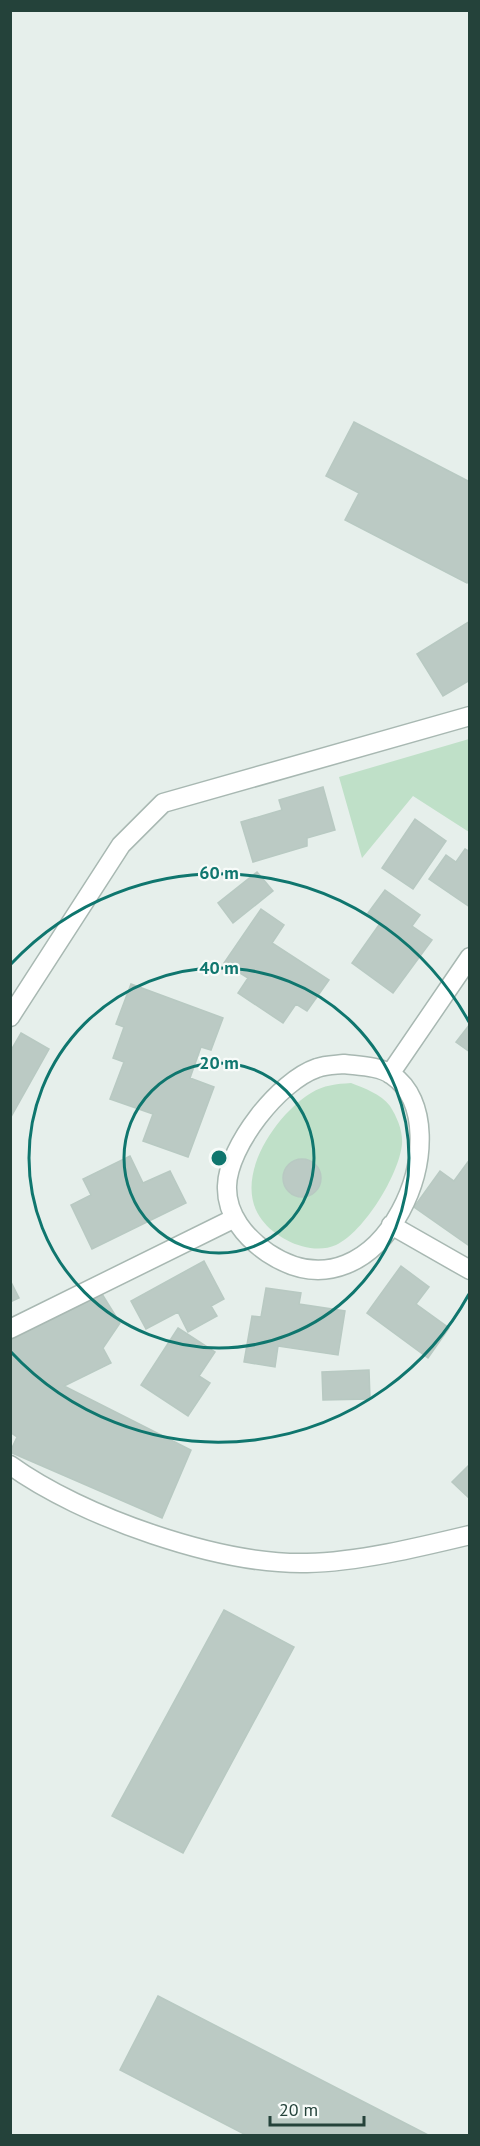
<svg xmlns="http://www.w3.org/2000/svg" width="480" height="2146" viewBox="0 0 480 2146" font-family="'PT Sans',sans-serif">
  <style>
    .green { fill: #bfe0c8 }
    .building { fill: #bbcac4; stroke: #b8c9c2; stroke-width: 1.5 }
    .lines { fill: none; stroke-linecap: round; stroke-linejoin: round }
    .minor-casing { stroke: #a8b8b2; stroke-width: 21 }
    .minor { stroke: #fff; stroke-width: 18 }
    .ring { fill: none; stroke: #0f766e; stroke-width: 3 }
    .centre { fill: #0f766e; stroke: #f7fbf9; stroke-width: 3 }
    .ring-label { font-size: 18px; text-anchor: middle; font-weight: bold; fill: #0f766e; stroke: #f7fbf9; stroke-width: 4.5; stroke-linejoin: round; paint-order: stroke }
  </style>
  <rect width="100%" height="100%" fill="#e6efeb"/>
  <path class="green" d="M469,739V832L413,796L362,858L339,777Z
    M351,1083C364,1088 381,1094 390,1106C397,1117 403,1131 402,1144C399,1175 364,1232 336,1245C312,1256 277,1240 262,1220C231,1180 275,1115 311,1093C324,1085 336,1084 351,1083Z"/>
  <path class="building" d="M354,422L470,482V578L467,583L345,520L359,493L326,476Z
    M470,621V680L443,696L417,654Z
    M323,787L335,830L307,838V846L253,862L241,822L282,810L279,800Z
    M415,819L446,841L413,889L382,868Z
    M465,849L470,852V907L429,879L446,855L456,862Z
    M257,872L273,891L233,923L218,903Z
    M385,890L420,915L412,926L432,940L393,993L352,963L381,922L368,913Z
    M261,909L284,925L272,943L329,980L307,1011L296,1004L283,1023L238,993L248,978L224,963Z
    M131,984L223,1018L211,1050L201,1047L190,1078L214,1087L188,1157L143,1141L153,1114L110,1099L124,1062L113,1058L124,1027L116,1024Z
    M470,1024V1052L456,1042Z
    M21,1033L49,1049L12,1115L10,1052Z
    M130,1156L143,1183L170,1171L186,1203L92,1249L71,1205L91,1195L83,1179Z
    M283 1178a19 19 0 1 1 38 0a19 19 0 1 1-38 0Z
    M470,1159V1242L468,1245L414,1207L440,1171L454,1181Z
    M204,1261L224,1299L211,1306L217,1316L188,1332L178,1312L146,1329L131,1301Z
    M401,1266L429,1287L416,1304L449,1328L428,1358L367,1313Z
    M10,1280L19,1298L10,1302Z
    M266,1288L301,1293L299,1304L345,1311L338,1355L278,1346L275,1367L244,1362L252,1316L261,1317Z
    M102,1294L120,1323L103,1348L111,1363L64,1386L191,1450L162,1518L10,1452L17,1437L10,1432V1340Z
    M178,1328L215,1352L199,1376L210,1383L188,1416L141,1385Z
    M369,1370L370,1399L323,1400L322,1372Z
    M470,1464V1499L452,1482Z
    M224,1610L294,1647L183,1853L112,1816Z
    M158,1996L430,2136H248L120,2070Z"/>
  <g class="lines">
    <defs>
      <path id="minor" d="M10,1017L121,845L163,803L470,716
        M344,1064C359,1066 379,1066 392,1075C465,1125 383,1329 268,1253C246,1238 226,1215 227,1186C228,1146 279,1081 317,1068C325,1065 335,1065 344,1064Z
        M390,1074L470,957
        M391,1225L470,1270
        M10,1329L235,1218
        M10,1465C82,1517 219,1565 307,1563C358,1562 420,1547 470,1535"/>
    </defs>
    <use href="#minor" class="minor-casing"/>
    <use href="#minor" class="minor"/>
  </g>
  <g class="ring">
    <circle cx="219" cy="1158" r="95"/>
    <circle cx="219" cy="1158" r="190"/>
    <path d="M469 1294A285 285 0 0 1 11 1352M11 964A285 285 0 0 1 469 1022"/>
  </g>
  <circle cx="219" cy="1158" r="9" class="centre"/>
  <g class="ring-label">
    <text x="219" y="879">60 m</text>
    <text x="219" y="974">40 m</text>
    <text x="219" y="1069">20 m</text>
  </g>
  <rect width="480" height="2146" fill="none" stroke="#24423a" stroke-width="24"/>
  <path d="M270 2116v9h94v-9" fill="none" stroke="#24423a" stroke-width="3"/>
  <text x="279" y="2116" font-size="18" fill="#24423a" stroke="#f7fbf9" stroke-width="4.5" paint-order="stroke">20 m</text>
</svg>
